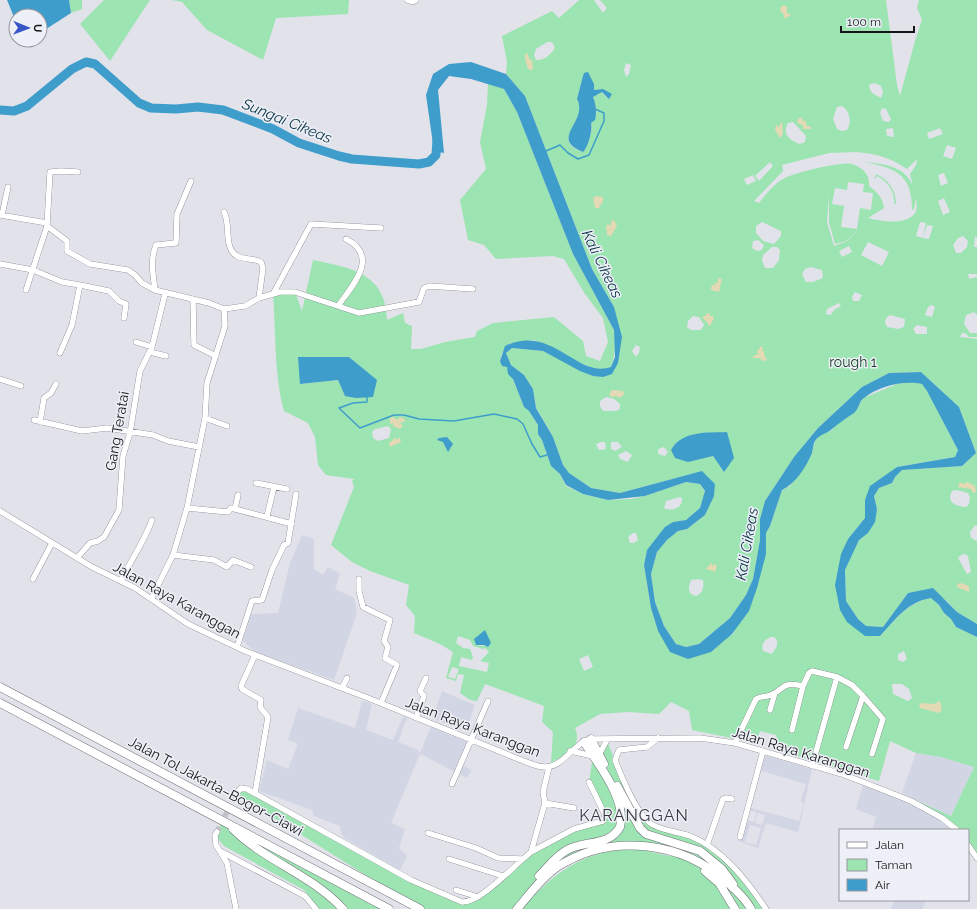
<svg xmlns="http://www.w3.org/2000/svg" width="977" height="909" viewBox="0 0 977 909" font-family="Raleway,sans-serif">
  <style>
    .built { fill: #d2d5e4; fill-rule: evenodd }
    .green { fill: #9ce4b1; fill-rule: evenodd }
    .sand { fill: #e3d9b4 }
    .water { fill: #3f9dcb }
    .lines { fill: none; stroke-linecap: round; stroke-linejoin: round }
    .stream { stroke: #3f9dcb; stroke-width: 1.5 }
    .river { stroke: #3f9dcb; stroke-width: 9 }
    .minor-tunnel { stroke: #c2c3ca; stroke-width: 5.5; stroke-dasharray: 5.5 3; stroke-linecap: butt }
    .minor-casing { stroke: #717279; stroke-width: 6 }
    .highway-casing { stroke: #717279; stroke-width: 9 }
    .minor { stroke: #fff; stroke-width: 5.5 }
    .highway { stroke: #fff; stroke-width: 8 }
    .labels { text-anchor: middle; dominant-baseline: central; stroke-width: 3; stroke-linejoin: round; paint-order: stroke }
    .park-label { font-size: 14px; fill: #173822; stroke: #eef0f7 }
    .street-label { font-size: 14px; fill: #151518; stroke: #eef0f7 }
    .water-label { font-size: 15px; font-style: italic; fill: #083346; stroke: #eef0f7 }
    .quarter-label { font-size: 16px; letter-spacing: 1px; fill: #37383e; stroke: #eef0f7 }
  </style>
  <rect width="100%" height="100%" fill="#e1e2ea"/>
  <path class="built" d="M302,535L314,539V569L323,575L328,567L340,574L335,589L354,598L357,613L334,680L266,656L254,651L243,641L251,614L278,613L290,563Z
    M442,691L475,705L466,731L432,719Z
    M362,701L372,704L366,730L393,740L403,717H406L407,718L398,742L418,750L420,753L431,727L469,743L461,764L471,770L467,778L420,754L391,823L405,829L399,848L407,856L400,870L344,838L341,833L340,826L314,816L312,810L259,791L267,760L288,769L298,744L288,740L298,708L355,728Z
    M916,753L941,757L974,767L951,816L902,793Z
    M763,755L812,769L798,832L766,823L758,848L738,841ZM761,771L806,784L801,800V802L804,803L799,821L751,808ZM749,810L757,813L754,822L746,820ZM758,813L765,815L762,825L755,823ZM750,825L761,828L756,845L745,842Z
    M863,785L908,803L935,817L953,830H872L876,817L856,809Z
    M895,900H926L922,909H891Z"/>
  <path class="green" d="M69,0H82V9L71,13Z
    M104,0H150L110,61L80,24Z
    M172,0H349L348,14L276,18L263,60L207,30L182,2Z
    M579,0H594L603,13L607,8L600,0H886L897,85L900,96L915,41L922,20L917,8L919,0H977V238L975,236L974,247H977V274H968L969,279L977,277V315L974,312L966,315L964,324L970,333H977V337H969L965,333H962L960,337L977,339V526L975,525L970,532L971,538L977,541V624L957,612L946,600L908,593L883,627L866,626L858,619L846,601L845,570L859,539L868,533L877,509L874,496L879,488L892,483L895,477L902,470L962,466L976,453L959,407L921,372L889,373L862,387L818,428L794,457L765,501L760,519V540L753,579L746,595L730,618L699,644L686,647L676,644L664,626L655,602L651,574L657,552L667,540L678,531L687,529L705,515L715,484L676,478L620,493L591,488L569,473L563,465L553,437L536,407L533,389L524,375L511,365L506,353L512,348L543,351L593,376L618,363L614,307L592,269L525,96L506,74L507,62L502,36L552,11L559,18ZM547,42H552L555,48C551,54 544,61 536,60L534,55L536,49ZM626,63L631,65L629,74L626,77L624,70ZM584,73L594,84V90L603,89L606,97L602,92L593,97C595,105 600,117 591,123C594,131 587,145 583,152C548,140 589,122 577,99ZM875,83L881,86L883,92L881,98L872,93L869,87L870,84ZM842,106C850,111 852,122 847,130L842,131L837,129L833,119L837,107ZM882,108L886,109L891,119L889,122L883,121L880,113ZM793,122L806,136L805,142L800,144C789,140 782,134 788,123ZM893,128L894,137L887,136L886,129ZM940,128L943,134L929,139L927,133ZM947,145L956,148L952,159L943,156ZM856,152C876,154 890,157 907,169L917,159L916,165L910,174L913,186C904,165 883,164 864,162C894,168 912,173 912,209L914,210L916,197C916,203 918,209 915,213C907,226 879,221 868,218L884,208C883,198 877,192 869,186C870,174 863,168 852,164C842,161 793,173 783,179C774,184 766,194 759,203L754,201L783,171L782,165L829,153ZM770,162L773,166L759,181L755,176ZM944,173L948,183L941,186L938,175ZM753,175L756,181L747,185L744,179ZM848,182L864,184L863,192L873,193L871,210L860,208L857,229L841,227L844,206L832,204L835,188L847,190ZM829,195V222L835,244L846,241L860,228L847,241L834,246L827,222ZM944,198L950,212L943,215L938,201ZM762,222L781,231V236L774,244L763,241L756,233V226ZM920,222L926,223L923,238L916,236ZM927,225L933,226L929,239L923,238ZM963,236L968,241L967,247L961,253H956L953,245L958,238ZM758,240L764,245L762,250L757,251L752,248L753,241ZM868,242L889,252L882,266L861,255ZM849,246L852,252L842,257L839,251ZM772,247H777L780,250L779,260L773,268H765L762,260L763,255ZM811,267L822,270L823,278L813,282H806L802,274L805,269ZM855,292L862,295L859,301H853L852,297ZM839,303L841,306L834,310L831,315L826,314L827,309ZM932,305L935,307L932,317L925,315L928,307ZM890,315L905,319L904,327L898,329L887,327L885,322L886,318ZM693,316L699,317L704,325L701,330H691L687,327L688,321ZM917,325L927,327V334H916L913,329ZM636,345L640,347L639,353L636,357L632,351ZM606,397L614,399L620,404V409L616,411H603L600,406V401ZM727,432L724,472L713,456L707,457ZM601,442H605L606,449L599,450L596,444ZM611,442H618L622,447L615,451L611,449ZM664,447L668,452L665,456L658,454V449ZM626,451L632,455L628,462L620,459L618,455ZM957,490L968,493L970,497L969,504L966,507C956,506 946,503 952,491ZM965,554L968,556L971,572L967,574L958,558L961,555ZM697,579L703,580C704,587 703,593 696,596C687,594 688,588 691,580Z
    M488,83L504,89L517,112L573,254L614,330C615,343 616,354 611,367L601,371L589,367L534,340L512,343L502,353L500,361L508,367L524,407L529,411L538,425V434L542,440L551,466L560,474L566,486L583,494L608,500L631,499L645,496L686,482L700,484L705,492L700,508L686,520L673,522L647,550L644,565L651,608L658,631L688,659L733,634L766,554V533L770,526L782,490L790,486L812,452L815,441L821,434L831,431L840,421L855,412L863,398L897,384L911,382L922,384L934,401V404L958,450L955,457L897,467L865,500V518L848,539L835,585L869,636H880C896,619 907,603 931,598L939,605L944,613L951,619L956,627L977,637V858L968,845V830H957L911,801V798L951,816L974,767L941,757L916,753L890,741L879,781L781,751L776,735L760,731L756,743L692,730L689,711L671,702L659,714L628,712L600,714L575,728C583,747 566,754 551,763L553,732L542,722L544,706L485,684L477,701L470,700L460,693L464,675L458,674L456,681L446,678L453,652L440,644L414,633L415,616L406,605L409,585L370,571L352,562L331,545L354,487L352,481L354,479L326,475L318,465L315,437L308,423L284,411C274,374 276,332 273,294L295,292L302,311L313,260C351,268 386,273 387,320L403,313L405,323L412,326L411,349H421L445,342L475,337L477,331L493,323L554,317L583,341L586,356L600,361L608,342L603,318L585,294L564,259L553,256L496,259L484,245L468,240L460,200L486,169L480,142L487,105ZM349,357L361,368L345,396L338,380L300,384ZM388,426L391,429L389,438L378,441L373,438L372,432L375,429ZM680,497L682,498C683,508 672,512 664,508L666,501ZM633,533H636L638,540L634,543H630L628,537ZM482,633L490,642L483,646L476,645L475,639ZM458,636L470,640L473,646L483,649L485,648L489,652L480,661L489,663L487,672L459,666L461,657L472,660L473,657L470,649L463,648L456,643ZM770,637H774L777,640V646L772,654L763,651C761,644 764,641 770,637ZM904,651L907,659L903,662L898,660V654ZM588,655L593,667L584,671L579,659ZM452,667L459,669L455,679L448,677ZM892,684H902L909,689L912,698L908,701L893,694Z
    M876,174C888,179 896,190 896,204L894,203C895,191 887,181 877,176L874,180Z
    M607,740L620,775L651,825L694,838L742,875L766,909H522C553,872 590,846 641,850C655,852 669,858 683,855L621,846L548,867L512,909H420L236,794L241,788L411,880L467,903L545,844L605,818L589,782L593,756L626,803L599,755Z
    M223,820L389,909H318L304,890L224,846L215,835Z"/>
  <path class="sand" d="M781,6H787V13L791,15L785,19L783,13L780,11Z
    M527,53L530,60H532L533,69L531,70L528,69L525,59L526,58L524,56Z
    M799,118H802L803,121H806V125L811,127V129H803V125L799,124L797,121Z
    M782,122L783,134L780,138L775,130L776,125L780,127V124Z
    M596,196L603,197V201L599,208H595L593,198Z
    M614,220L617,226L611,236L607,235L606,225H611V221Z
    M718,278L722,279L719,292L711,290V288L712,285H716L714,282L718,283Z
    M708,313H710L709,316H713L714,318L710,326L702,317L705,316Z
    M761,346L763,348L762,351H764V354L767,360L762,361L760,358H753L752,357L760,353H756Z
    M612,390L623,391L624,395L619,398L616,396L612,397L609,395Z
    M393,417L397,420L400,417L405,419L404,422L400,423L403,426L400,429L393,426V423L390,424V418Z
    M399,437L401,442L390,447L389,443L395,438L397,440Z
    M960,482L963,484L967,482L975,486L976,492L973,493L971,489L958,487Z
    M711,563L713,566L715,564L717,565L715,572L706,569Z
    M961,583L969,586V592L957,587V584Z
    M940,701L942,710L939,713L920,708L919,705L922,703L934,704Z"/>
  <path class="water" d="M7,0H69L71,13L40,33V16H16V22Z
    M471,62L506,74L525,96L592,269L614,307L622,337L618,363L612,374L603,377L593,376L580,371L543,351L512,348L506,353L511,365L524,375L533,389L536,408L553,437L563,465L569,473L591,488L620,493L702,471L715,484L714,496L705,515L687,529L678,531L667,540L657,552L651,574L655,602L664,626L676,644L686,647L699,644L730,618L746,595L753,579L760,540V519L765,501L794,457L818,428L862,387L889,373L921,372L959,407L976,453L962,466L902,470L895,477L892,483L879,488L874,496L877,509L875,522L868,533L859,540L845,570L846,601L858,619L866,626L883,627L908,593L933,588L957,612L977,624V637L956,627L951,619L944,613L939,605L931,598C907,602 896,619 880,636H865L847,622L840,610L835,585L841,554L848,539L865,518V500L870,486L897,467L955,457L958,450L927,391L922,384C904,380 879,386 864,398C859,401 859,409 854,413C846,418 839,423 832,429C827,434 819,434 815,441C813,444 813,449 812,453C806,467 796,483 782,490L770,526L766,533V554L757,588L749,611L732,634L711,652L688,659L670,652L658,631L651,608L644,565L647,550L665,527L673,522L686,520L700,508L705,491L700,484L686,482L645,496L608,500L583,494L566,485L560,474L551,466L542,440L538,434V425L529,411L524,407L513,379L508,374L507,367L502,366L500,361L505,346C552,323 577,379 611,367L615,357L614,330L573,254L517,112L504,89L471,79L449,76L438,90L444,153L434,151L426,95L433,74L449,64Z
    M588,72L594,84V90L603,89L612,94L609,99L602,92L593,97C596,104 597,113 595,120L591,123C593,130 588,147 583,152C548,138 589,122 577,99L583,76L584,73Z
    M298,357H349L377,380L373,397L356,398L345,396L338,380L300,384Z
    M727,432L734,458L724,472L713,456L688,462L675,458L671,450C682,430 708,433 727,432Z
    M447,437L453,444L448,452L443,442L437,440L439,438Z
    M485,630L491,643L488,647L484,645H476L474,639Z"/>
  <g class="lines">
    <path class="stream" d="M546,151L560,145L568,153L578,159L589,155L604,121V113L595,109
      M367,396V402L353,403L339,408L360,428L394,415H404L419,419L454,421L494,414L517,419L523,424L532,444L540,457L547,455"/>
    <path class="river" d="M0,110L14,111L27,106L72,69L86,62L95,64L139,103L151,108L176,109L198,107L223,110L273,129L299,143L339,156L352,159L419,164L429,162L436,155L437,140"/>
    <path class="minor-tunnel" d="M217,832L236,794"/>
    <defs>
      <path id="minor" d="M407,0L413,2L416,0
        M78,172L61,171L50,172L47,226L67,241V251L90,264L128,270L135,275L142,283L155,290L209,303L224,309L245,306L259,298L280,292H295L359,313L419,302L424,288L429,286L473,289
        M224,212C231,224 223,248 237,256C244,260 254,258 261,262L263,268L259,298
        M0,215L47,223
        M2,215L8,187
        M0,264L33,270L62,282L80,285L72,325L60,353
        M80,285L109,291L119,301L126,304L124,318
        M26,290L47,226
        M155,290C153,274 150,260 156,245L176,243L177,214L191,181
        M273,294L311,224L381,228
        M193,299L194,345L216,356
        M338,306C353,285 380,256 346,239
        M136,342L152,347
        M150,352L166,356
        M0,379L21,386
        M205,418L227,426
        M34,420L82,431L107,428L153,435L168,441L199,447
        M40,422L44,398L51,393L56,384
        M256,483L287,489
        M187,508L228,512L231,508L235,509L292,524
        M235,509L238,495
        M0,511L92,567L135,588L188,624L245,651L368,698L521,760C529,763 537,767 545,767C564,767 573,743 591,739L700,738L735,743L842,774L886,791L911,801L942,818L957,830
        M267,516L274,487
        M173,555L214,560L227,567L233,560L251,567
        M77,558L90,543L98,541L104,537L119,510L123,456L130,433L140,371L152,347L165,294
        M33,579L52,543
        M359,579V591L363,607L390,620L384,641L388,647L385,658L397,665L381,703
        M121,581C131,560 144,542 152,520
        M151,599L173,555L187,508L205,418L207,383L225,326L224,309
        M237,647L252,601L262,600L272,570L284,545L288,543L296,494
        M837,677L852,685L863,696L846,747
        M803,686L809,673L812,671L837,677L812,766
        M342,688L347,678
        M863,696L883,719L872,754
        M770,710L775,693
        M416,718L424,696L420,691L426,678
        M658,738L647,747L619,750L615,760C621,776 636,812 650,823C658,830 679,832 690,836C723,849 747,881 766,909
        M735,743L756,699C761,696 766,697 771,695C788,687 780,682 803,686L792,730
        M570,751L593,756
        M599,755L607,740
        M452,784L488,701
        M255,793L268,717L260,707L261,700L242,689L241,686L255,655
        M236,794L241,788L247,789L411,880L462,902C479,903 510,870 523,859
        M545,803L574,808
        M217,832L215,835L216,845L227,863L236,909
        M428,833L476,848L498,858L523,859L531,852L545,803L543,792L549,767
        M740,837L763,751
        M707,845L723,799L726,798L732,799
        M968,845L977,858
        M220,851L305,896L316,909
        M531,852L574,829L603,821L605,815L589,782
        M449,859L503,876
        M456,890L478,897"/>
      <path id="highway" d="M0,687L420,909
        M0,703L389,909
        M591,739L604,764
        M617,786L640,828L646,834L700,851L722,869L733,884
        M233,829C265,861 312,875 343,909
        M705,871L719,883L735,909
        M539,876C548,867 556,856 567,850C584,840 609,847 620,827C627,799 598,764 584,742
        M517,909C530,894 541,878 557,867C611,832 683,841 729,884C737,891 746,899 751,909"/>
    </defs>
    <use href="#minor" class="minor-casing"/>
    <use href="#highway" class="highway-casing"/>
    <use href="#minor" class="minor"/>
    <use href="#highway" class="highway"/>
  </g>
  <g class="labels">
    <g class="park-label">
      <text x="853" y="362">rough 1</text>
    </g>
    <g class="street-label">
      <text transform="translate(117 431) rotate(-80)">Gang Teratai</text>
      <text transform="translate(177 600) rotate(29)">Jalan Raya Karanggan</text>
      <text transform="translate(473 727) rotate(21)">Jalan Raya Karanggan</text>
      <text transform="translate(801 752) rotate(17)">Jalan Raya Karanggan</text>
      <text transform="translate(216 786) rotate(28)">Jalan Tol Jakarta–Bogor–Ciawi</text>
    </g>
    <g class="water-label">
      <text transform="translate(287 121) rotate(22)">Sungai Cikeas</text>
      <text transform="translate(602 264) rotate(64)">Kali Cikeas</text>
      <text transform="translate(747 544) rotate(-80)">Kali Cikeas</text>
    </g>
    <g class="quarter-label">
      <text x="634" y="815">KARANGGAN</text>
    </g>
  </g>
  <rect x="839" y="829" width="130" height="72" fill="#eef0f7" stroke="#97989e"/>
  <rect x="847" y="842" width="20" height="6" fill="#ffffff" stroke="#97989e"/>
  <text x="875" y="849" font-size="12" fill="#151518">Jalan</text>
  <rect x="847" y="859" width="20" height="12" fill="#9ce4b1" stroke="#97989e"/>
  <text x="875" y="869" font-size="12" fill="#151518">Taman</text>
  <rect x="847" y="879" width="20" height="12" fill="#3f9dcb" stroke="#97989e"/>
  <text x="875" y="889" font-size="12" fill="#151518">Air</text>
  <g transform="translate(28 28) rotate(91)"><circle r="19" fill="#eef0f7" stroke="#97989e"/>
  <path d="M0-3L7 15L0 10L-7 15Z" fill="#3757c8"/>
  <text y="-6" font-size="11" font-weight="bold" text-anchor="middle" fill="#151518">U</text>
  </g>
  <path d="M841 26v6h73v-6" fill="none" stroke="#151518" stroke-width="2"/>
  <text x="847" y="26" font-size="12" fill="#151518" stroke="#eef0f7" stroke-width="3" paint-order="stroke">100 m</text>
</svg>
